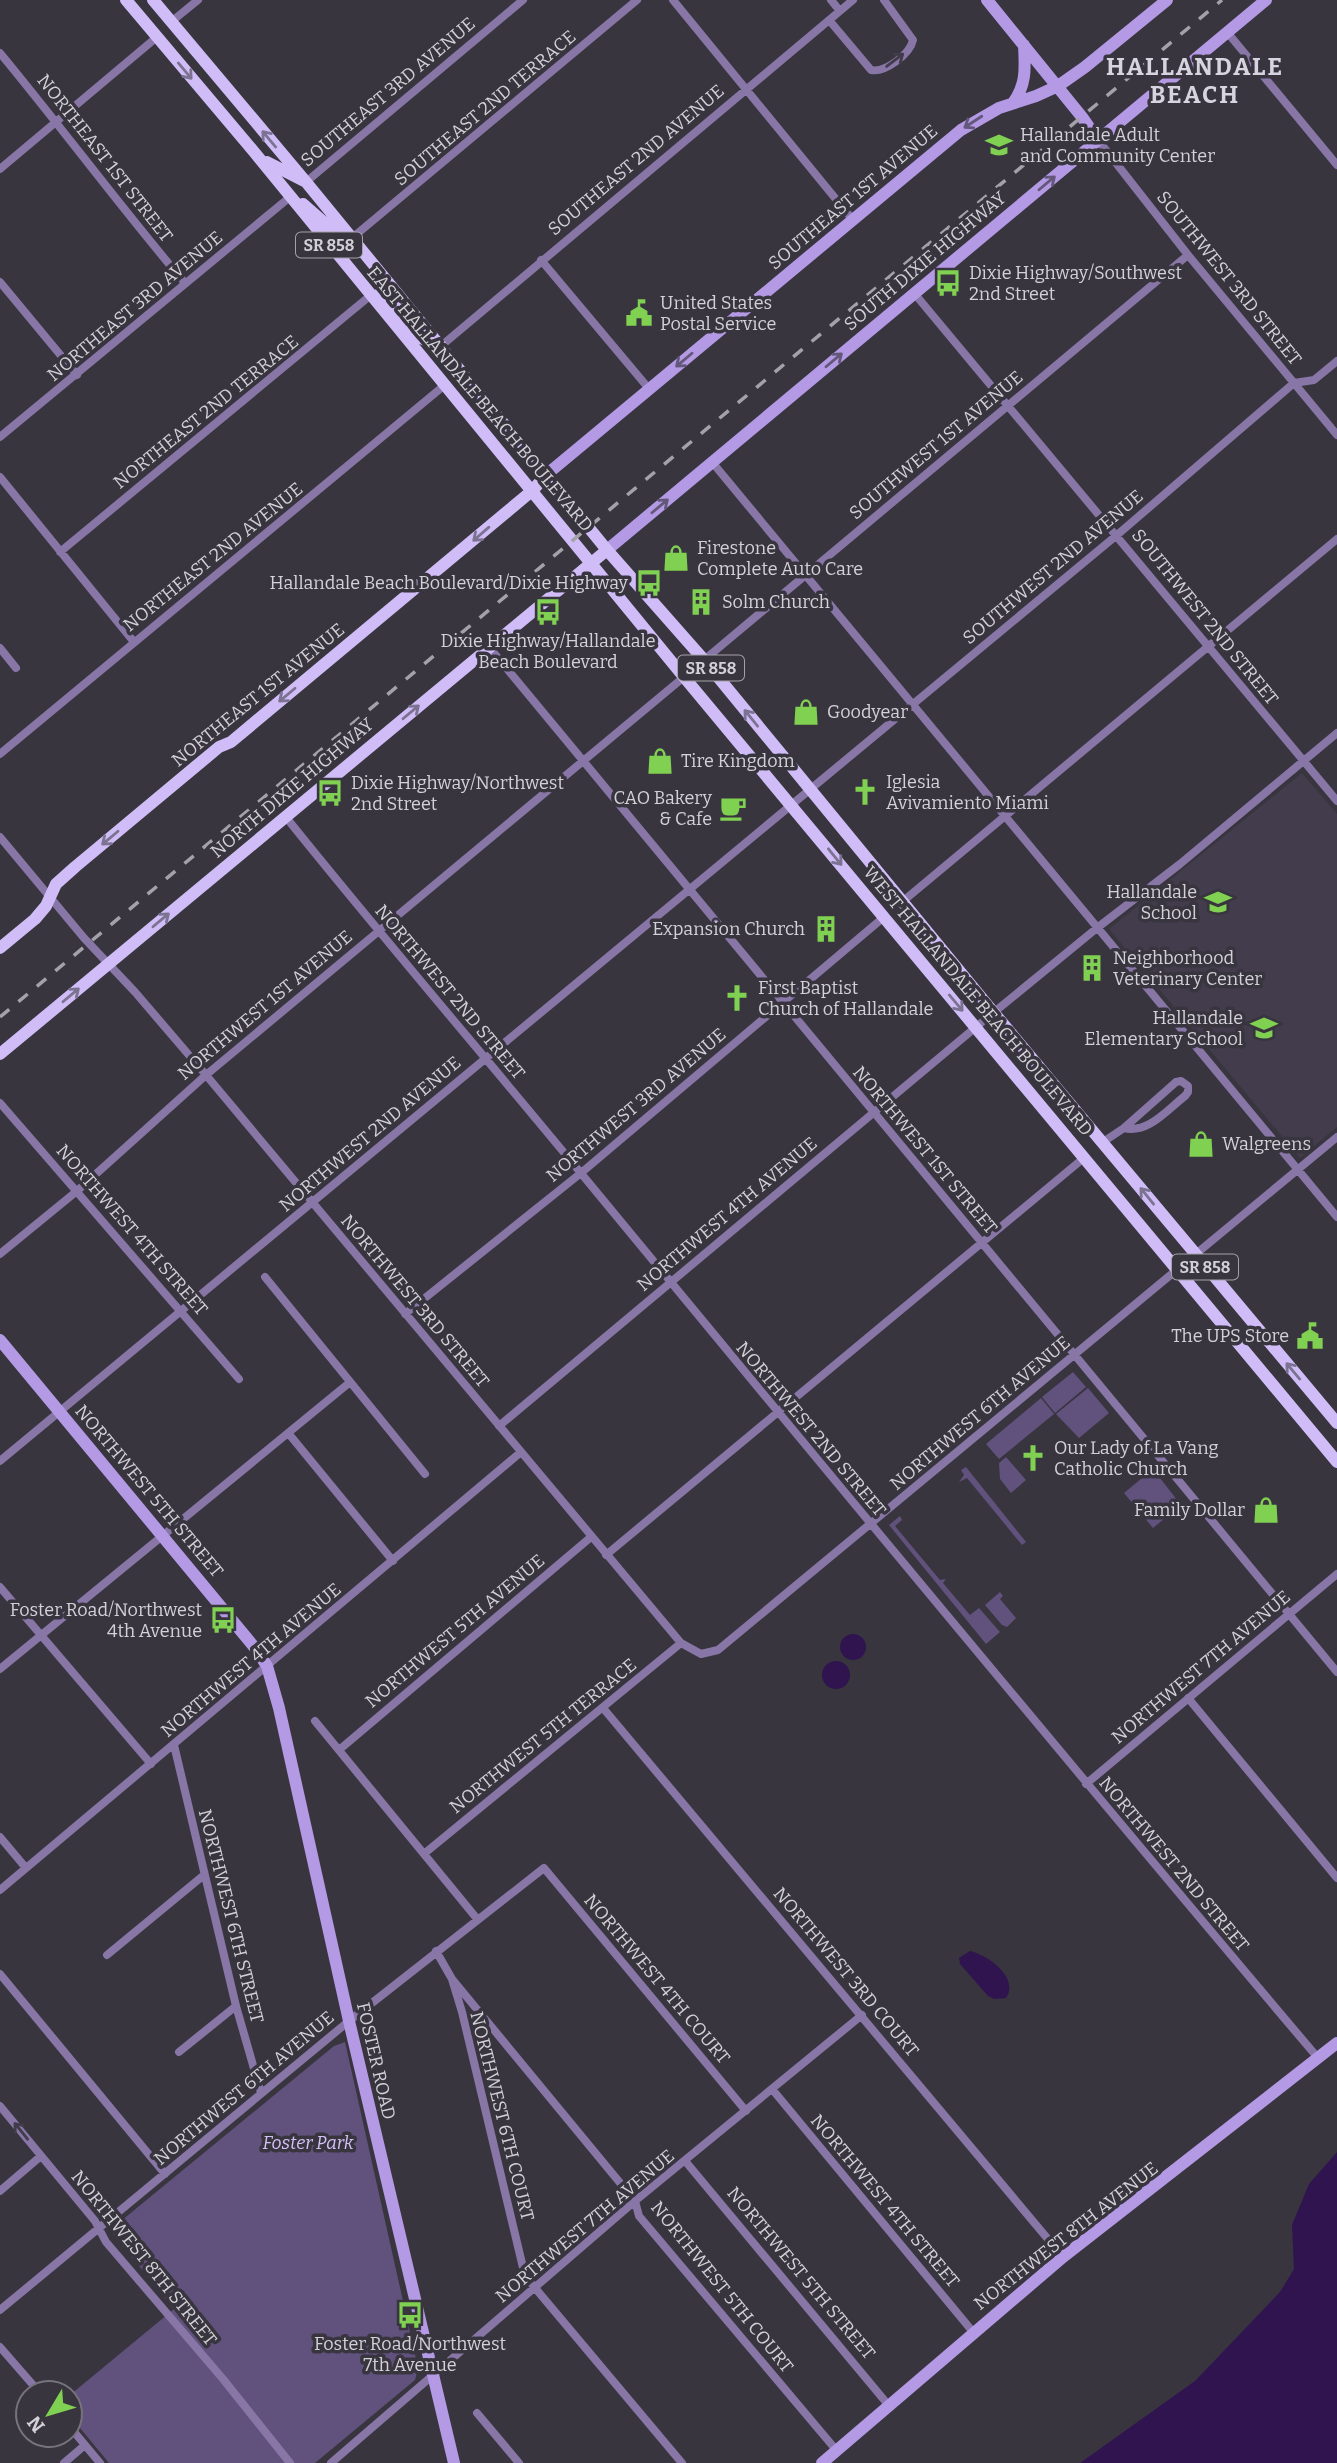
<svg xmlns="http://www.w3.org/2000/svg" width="1337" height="2463" viewBox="0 0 1337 2463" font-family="Bitter,serif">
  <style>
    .built { fill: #423c4c }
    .green { fill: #61517d }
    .water { fill: #2f1450 }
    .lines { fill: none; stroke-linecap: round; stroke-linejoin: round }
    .street { stroke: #8776a6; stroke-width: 8 }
    .secondary { stroke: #b499e5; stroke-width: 12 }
    .primary { stroke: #d0bdf7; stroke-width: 12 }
    .rail { stroke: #a4a2a9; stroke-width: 3.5; stroke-dasharray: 12 12; stroke-linecap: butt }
    .oneway { stroke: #403c49 }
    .oneway2 { stroke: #7c7292 }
    .oneway3 { stroke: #635879 }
    .labels { text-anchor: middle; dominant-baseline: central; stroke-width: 7; stroke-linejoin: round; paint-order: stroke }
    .shield { fill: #38353f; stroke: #a4a2a9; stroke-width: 2 }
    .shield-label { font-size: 16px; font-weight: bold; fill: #d3d1d7 }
    .street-label { font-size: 18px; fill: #d3d1d7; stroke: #38353f }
    .poi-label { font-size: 18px; fill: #d3d1d7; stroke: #38353f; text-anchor: start }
    .park-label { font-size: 18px; font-style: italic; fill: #d4c1f9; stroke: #38353f }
    .district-label { font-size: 24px; font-weight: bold; letter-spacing: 2px; fill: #d7d4e0; stroke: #38353f }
  </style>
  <rect width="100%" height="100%" fill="#38353f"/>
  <path class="built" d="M1302,773L1337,814V1127L1300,1158L1109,929Z"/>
  <path class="green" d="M1073,1372L1086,1387L1055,1413L1042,1397Z
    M1088,1388L1109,1413L1079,1438L1056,1414Z
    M1041,1398L1054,1414L999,1459L986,1444Z
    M1006,1457L1026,1480L1011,1493L1000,1479L999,1463Z
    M966,1467L1026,1542L1022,1545L967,1478L959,1482L964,1475L961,1470Z
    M1153,1469L1181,1505L1153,1528L1124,1493Z
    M900,1516L902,1520L895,1526L940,1580L946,1579L943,1583L970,1615L979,1608L1000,1632L986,1644L889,1525Z
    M1000,1592L1003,1596L1000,1599L1016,1618L1007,1627L1002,1625L985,1605Z
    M345,2042L418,2368L415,2380L315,2463H109L70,2416V2395L174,2309L110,2230L334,2046Z"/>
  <path class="water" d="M840 1647a13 13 0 1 1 26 0a13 13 0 1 1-26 0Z
    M822 1675a14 14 0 1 1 28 0a14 14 0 1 1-28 0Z
    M970,1951C988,1955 1020,1978 1006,1998L994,1999L988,1996L960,1964L959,1958Z
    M1337,2152V2463H1080L1195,2381L1280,2292L1294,2269L1292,2225L1309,2184Z"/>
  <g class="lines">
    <path class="street" d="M673,0L853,220
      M831,0L840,11
      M829,20L871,70C885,73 910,54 913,40L884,0
      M171,22L198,0
      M1227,32L1337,165
      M0,53C63,129 121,208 185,283
      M1098,140L1188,255L1337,435
      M0,169L157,37
      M306,182L523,0
      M352,238L637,0
      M541,260L650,390
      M0,282L77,375
      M914,293L1337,801
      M441,346L853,0
      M0,437L290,197
      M712,462L1337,1217
      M0,477L134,642
      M60,552L371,295
      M489,647L1337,1672
      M0,648L16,668
      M704,660L1188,255
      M0,754L446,384
      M285,816C382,937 482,1053 580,1172C825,1469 1070,1765 1318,2058
      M0,837L84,938L135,992L206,1075L681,1643L701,1654L718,1650L1337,1137
      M902,902L1337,539
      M0,1103L239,1379
      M1103,1142L1124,1128L1176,1082L1181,1081L1188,1086V1092L1185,1096C1167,1110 1148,1134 1124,1128
      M0,1254L77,1191L206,1075L684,677
      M265,1277L425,1474
      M405,1314L581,1173L884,917
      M499,1426L976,1027L1097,928L1180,864L1337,733
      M289,1434L393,1561
      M0,1461L1117,535L1294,383L1314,380L1337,361
      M606,1555L1085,1157
      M0,1587L151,1764
      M0,1669L349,1383
      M1188,1698L1337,1878
      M603,1708L1063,2257
      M315,1721L478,1920
      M174,1745L236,2006L261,2093
      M339,1750L591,1537
      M1086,1784L1337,1574
      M0,1837L26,1868
      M425,1853L681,1643
      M0,1890L521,1452
      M436,1951L452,1979L462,2012L525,2276L682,2463
      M107,1955L204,1875
      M0,1974L165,2174
      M452,1979L635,2201L639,2216L837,2451
      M179,2052L236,2006
      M772,2089L973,2332
      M0,2106L95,2221L106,2242L223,2379L290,2463
      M686,2162L890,2407
      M0,2191L41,2156
      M0,2310L349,2021L544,1868L746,2111
      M0,2347L40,2393
      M477,2413L519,2463
      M70,2427L100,2463
      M64,2463L85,2445
      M331,2463L635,2201L862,2015"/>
    <path class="secondary" d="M987,0L1082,117L1098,140
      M1013,103C1027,84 1025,67 1024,45
      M546,475L961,130L999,108L1036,96L1058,86L1085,67L1167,0
      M607,550L1266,0
      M0,1340L255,1648L267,1666L279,1708L349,2021L454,2463
      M822,2463L1063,2257L1337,2043"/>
    <path class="primary" d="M126,0L255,153L684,677L1337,1462
      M153,0L306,182L607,550L704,660L994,1013L1337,1423
      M267,162L304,181
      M303,204L353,248
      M371,295L385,297L420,338L441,346
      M0,948L35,919L46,906L56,884L75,867L219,747L231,742L533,490L546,475
      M0,1054L607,550"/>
    <path class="rail" d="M0,1017L1222,0"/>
  </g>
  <defs><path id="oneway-shaft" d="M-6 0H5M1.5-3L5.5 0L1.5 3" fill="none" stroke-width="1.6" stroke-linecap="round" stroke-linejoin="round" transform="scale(1.75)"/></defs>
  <g class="oneway">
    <use href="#oneway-shaft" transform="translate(895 60) rotate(-37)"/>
    <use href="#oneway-shaft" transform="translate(21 2131) rotate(-129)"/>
  </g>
  <g class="oneway2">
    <use href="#oneway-shaft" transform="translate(185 71) rotate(50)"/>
    <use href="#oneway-shaft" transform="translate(269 139) rotate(-130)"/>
    <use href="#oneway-shaft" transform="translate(481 534) rotate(139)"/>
    <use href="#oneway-shaft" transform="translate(287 695) rotate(140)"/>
    <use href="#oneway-shaft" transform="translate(411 712) rotate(-40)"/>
    <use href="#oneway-shaft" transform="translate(751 718) rotate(-129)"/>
    <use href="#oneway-shaft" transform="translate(110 838) rotate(140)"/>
    <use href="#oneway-shaft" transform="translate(835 857) rotate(51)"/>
    <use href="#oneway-shaft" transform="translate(161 920) rotate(-40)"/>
    <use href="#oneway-shaft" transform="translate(71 995) rotate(-40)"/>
    <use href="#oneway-shaft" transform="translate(956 1003) rotate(50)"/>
    <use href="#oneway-shaft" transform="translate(1147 1196) rotate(-129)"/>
    <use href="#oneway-shaft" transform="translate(1293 1371) rotate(-130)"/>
  </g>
  <g class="oneway3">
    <use href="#oneway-shaft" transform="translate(973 122) rotate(147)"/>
    <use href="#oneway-shaft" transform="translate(1047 183) rotate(-40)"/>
    <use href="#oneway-shaft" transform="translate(684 360) rotate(140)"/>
    <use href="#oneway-shaft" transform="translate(834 360) rotate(-40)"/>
    <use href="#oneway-shaft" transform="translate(660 506) rotate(-40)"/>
  </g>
  <defs>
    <symbol id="school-bare" viewBox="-9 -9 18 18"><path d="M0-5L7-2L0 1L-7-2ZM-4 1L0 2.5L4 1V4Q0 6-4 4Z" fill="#80d051" stroke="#38353f" stroke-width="2.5" paint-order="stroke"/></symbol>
    <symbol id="bus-bare" viewBox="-9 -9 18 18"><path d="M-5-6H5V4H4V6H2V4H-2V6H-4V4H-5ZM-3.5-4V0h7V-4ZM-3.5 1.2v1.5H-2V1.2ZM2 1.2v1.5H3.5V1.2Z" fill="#80d051" stroke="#38353f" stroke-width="2.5" paint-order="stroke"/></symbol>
    <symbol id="civic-bare" viewBox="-9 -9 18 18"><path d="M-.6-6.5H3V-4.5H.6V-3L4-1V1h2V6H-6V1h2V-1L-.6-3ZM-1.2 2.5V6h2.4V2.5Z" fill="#80d051" stroke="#38353f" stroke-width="2.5" paint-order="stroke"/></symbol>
    <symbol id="shop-bare" viewBox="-9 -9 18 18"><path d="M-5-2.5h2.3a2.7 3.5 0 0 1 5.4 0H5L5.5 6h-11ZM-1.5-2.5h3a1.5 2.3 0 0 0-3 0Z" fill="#80d051" stroke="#38353f" stroke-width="2.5" paint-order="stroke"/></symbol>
    <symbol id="building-bare" viewBox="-9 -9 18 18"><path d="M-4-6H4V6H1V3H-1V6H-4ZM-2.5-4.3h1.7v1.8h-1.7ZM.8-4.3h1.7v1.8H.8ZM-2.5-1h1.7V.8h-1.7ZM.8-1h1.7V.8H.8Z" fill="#80d051" stroke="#38353f" stroke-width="2.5" paint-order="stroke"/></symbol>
    <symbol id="church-bare" viewBox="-9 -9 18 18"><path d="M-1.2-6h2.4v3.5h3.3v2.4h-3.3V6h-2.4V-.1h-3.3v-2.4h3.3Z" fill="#80d051" stroke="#38353f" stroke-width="2.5" paint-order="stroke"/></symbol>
    <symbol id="cafe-bare" viewBox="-9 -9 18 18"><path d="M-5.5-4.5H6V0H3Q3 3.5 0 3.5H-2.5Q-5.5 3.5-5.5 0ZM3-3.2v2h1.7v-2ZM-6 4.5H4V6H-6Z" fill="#80d051" stroke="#38353f" stroke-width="2.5" paint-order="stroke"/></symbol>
  </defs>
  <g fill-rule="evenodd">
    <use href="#school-bare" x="980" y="126" width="38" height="38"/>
    <use href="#bus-bare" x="929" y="264" width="38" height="38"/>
    <use href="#civic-bare" x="620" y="294" width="38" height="38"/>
    <use href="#shop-bare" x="657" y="539" width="38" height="38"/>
    <use href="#bus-bare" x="630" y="564" width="38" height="38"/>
    <use href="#building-bare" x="682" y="583" width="38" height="38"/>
    <use href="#bus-bare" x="529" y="593" width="38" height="38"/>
    <use href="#shop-bare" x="787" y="693" width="38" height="38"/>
    <use href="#shop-bare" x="641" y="742" width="38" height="38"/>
    <use href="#church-bare" x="846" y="773" width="38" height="38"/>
    <use href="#bus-bare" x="311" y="774" width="38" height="38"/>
    <use href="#cafe-bare" x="714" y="789" width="38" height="38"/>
    <use href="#school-bare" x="1199" y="883" width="38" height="38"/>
    <use href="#building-bare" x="807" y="910" width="38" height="38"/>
    <use href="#building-bare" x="1073" y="949" width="38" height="38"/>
    <use href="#church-bare" x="718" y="979" width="38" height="38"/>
    <use href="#school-bare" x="1245" y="1009" width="38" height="38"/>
    <use href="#shop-bare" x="1182" y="1125" width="38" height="38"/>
    <use href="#civic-bare" x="1291" y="1317" width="38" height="38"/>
    <use href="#church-bare" x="1014" y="1439" width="38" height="38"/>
    <use href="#shop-bare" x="1247" y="1491" width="38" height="38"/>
    <use href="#bus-bare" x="204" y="1601" width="38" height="38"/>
    <use href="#bus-bare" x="391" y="2296" width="38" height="38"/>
  </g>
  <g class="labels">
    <g class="shield">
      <rect x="296" y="232.5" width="66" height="25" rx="5"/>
      <rect x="678" y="655.5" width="66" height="25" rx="5"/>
      <rect x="1172" y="1254.5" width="66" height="25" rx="5"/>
    </g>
    <g class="shield-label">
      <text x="329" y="245">SR 858</text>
      <text x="711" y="668">SR 858</text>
      <text x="1205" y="1267">SR 858</text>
    </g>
    <g class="street-label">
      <text transform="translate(388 92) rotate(-40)">SOUTHEAST 3RD AVENUE</text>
      <text transform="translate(485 108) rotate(-40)">SOUTHEAST 2ND TERRACE</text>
      <text transform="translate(105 158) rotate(52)">NORTHEAST 1ST STREET</text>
      <text transform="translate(636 160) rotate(-40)">SOUTHEAST 2ND AVENUE</text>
      <text transform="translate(853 197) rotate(-40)">SOUTHEAST 1ST AVENUE</text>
      <text transform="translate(925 261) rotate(-40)">SOUTH DIXIE HIGHWAY</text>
      <text transform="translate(1229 278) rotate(51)">SOUTHWEST 3RD STREET</text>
      <text transform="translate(135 306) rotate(-40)">NORTHEAST 3RD AVENUE</text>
      <text transform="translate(480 399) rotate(50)">EAST HALLANDALE BEACH BOULEVARD</text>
      <text transform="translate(206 412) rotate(-39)">NORTHEAST 2ND TERRACE</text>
      <text transform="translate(936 445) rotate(-40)">SOUTHWEST 1ST AVENUE</text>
      <text transform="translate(213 557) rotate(-39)">NORTHEAST 2ND AVENUE</text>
      <text transform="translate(1053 567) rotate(-40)">SOUTHWEST 2ND AVENUE</text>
      <text transform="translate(1205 617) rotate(51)">SOUTHWEST 2ND STREET</text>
      <text transform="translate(258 695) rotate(-39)">NORTHEAST 1ST AVENUE</text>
      <text transform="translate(292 788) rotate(-40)">NORTH DIXIE HIGHWAY</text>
      <text transform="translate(450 992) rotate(50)">NORTHWEST 2ND STREET</text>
      <text transform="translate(978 1001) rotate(50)">WEST HALLANDALE BEACH BOULEVARD</text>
      <text transform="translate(265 1005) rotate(-40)">NORTHWEST 1ST AVENUE</text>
      <text transform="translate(636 1105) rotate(-40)">NORTHWEST 3RD AVENUE</text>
      <text transform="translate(370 1134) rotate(-40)">NORTHWEST 2ND AVENUE</text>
      <text transform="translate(925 1150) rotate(50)">NORTHWEST 1ST STREET</text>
      <text transform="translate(727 1214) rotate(-40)">NORTHWEST 4TH AVENUE</text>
      <text transform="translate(132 1230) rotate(49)">NORTHWEST 4TH STREET</text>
      <text transform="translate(415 1301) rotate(50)">NORTHWEST 3RD STREET</text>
      <text transform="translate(980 1413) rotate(-40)">NORTHWEST 6TH AVENUE</text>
      <text transform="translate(811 1429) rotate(50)">NORTHWEST 2ND STREET</text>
      <text transform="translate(149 1491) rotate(50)">NORTHWEST 5TH STREET</text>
      <text transform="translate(455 1631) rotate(-40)">NORTHWEST 5TH AVENUE</text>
      <text transform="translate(251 1660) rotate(-40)">NORTHWEST 4TH AVENUE</text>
      <text transform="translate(1201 1667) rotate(-40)">NORTHWEST 7TH AVENUE</text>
      <text transform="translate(543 1736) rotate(-39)">NORTHWEST 5TH TERRACE</text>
      <text transform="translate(1174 1864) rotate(50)">NORTHWEST 2ND STREET</text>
      <text transform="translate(231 1916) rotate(76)">NORTHWEST 6TH STREET</text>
      <text transform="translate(846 1972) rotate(50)">NORTHWEST 3RD COURT</text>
      <text transform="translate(657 1979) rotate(50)">NORTHWEST 4TH COURT</text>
      <text transform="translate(376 2061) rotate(77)">FOSTER ROAD</text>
      <text transform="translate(244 2088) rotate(-40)">NORTHWEST 6TH AVENUE</text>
      <text transform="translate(502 2116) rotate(76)">NORTHWEST 6TH COURT</text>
      <text transform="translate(885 2201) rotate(50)">NORTHWEST 4TH STREET</text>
      <text transform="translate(585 2226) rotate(-40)">NORTHWEST 7TH AVENUE</text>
      <text transform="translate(1066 2236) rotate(-38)">NORTHWEST 8TH AVENUE</text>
      <text transform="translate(144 2258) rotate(51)">NORTHWEST 8TH STREET</text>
      <text transform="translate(801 2273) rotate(50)">NORTHWEST 5TH STREET</text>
      <text transform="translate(722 2287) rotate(51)">NORTHWEST 5TH COURT</text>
    </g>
    <g class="poi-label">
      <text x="1020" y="135">Hallandale Adult<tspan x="1020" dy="21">and Community Center</tspan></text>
      <text x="969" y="273">Dixie Highway/Southwest<tspan x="969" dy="21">2nd Street</tspan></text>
      <text x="660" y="303">United States<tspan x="660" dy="21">Postal Service</tspan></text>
      <text x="697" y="548">Firestone<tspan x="697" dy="21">Complete Auto Care</tspan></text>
      <text x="628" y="583" text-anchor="end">Hallandale Beach Boulevard/Dixie Highway</text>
      <text x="722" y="602">Solm Church</text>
      <text x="548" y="641" text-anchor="middle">Dixie Highway/Hallandale<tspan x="548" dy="21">Beach Boulevard</tspan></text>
      <text x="827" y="712">Goodyear</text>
      <text x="681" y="761">Tire Kingdom</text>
      <text x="886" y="782">Iglesia<tspan x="886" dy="21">Avivamiento Miami</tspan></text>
      <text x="351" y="783">Dixie Highway/Northwest<tspan x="351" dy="21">2nd Street</tspan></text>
      <text x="712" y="798" text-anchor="end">CAO Bakery<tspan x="712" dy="21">&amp; Cafe</tspan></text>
      <text x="1197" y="892" text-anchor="end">Hallandale<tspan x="1197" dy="21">School</tspan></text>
      <text x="805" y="929" text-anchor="end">Expansion Church</text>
      <text x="1113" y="958">Neighborhood<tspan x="1113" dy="21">Veterinary Center</tspan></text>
      <text x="758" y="988">First Baptist<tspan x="758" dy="21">Church of Hallandale</tspan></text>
      <text x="1243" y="1018" text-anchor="end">Hallandale<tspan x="1243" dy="21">Elementary School</tspan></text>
      <text x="1222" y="1144">Walgreens</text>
      <text x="1289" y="1336" text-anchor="end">The UPS Store</text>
      <text x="1054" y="1448">Our Lady of La Vang<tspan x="1054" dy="21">Catholic Church</tspan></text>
      <text x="1245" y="1510" text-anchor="end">Family Dollar</text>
      <text x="202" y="1610" text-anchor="end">Foster Road/Northwest<tspan x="202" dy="21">4th Avenue</tspan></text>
      <text x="410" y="2344" text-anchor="middle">Foster Road/Northwest<tspan x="410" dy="21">7th Avenue</tspan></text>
    </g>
    <g class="park-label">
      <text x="308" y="2143">Foster Park</text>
    </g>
    <g class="district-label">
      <text x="1195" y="67">HALLANDALE<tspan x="1195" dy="28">BEACH</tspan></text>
    </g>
  </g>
  <g transform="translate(49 2414) rotate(232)"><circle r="33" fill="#38353f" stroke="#76737c" stroke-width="2"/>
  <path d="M0-5L12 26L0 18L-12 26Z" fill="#80d051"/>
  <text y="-10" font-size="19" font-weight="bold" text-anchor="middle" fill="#d3d1d7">N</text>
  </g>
</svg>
